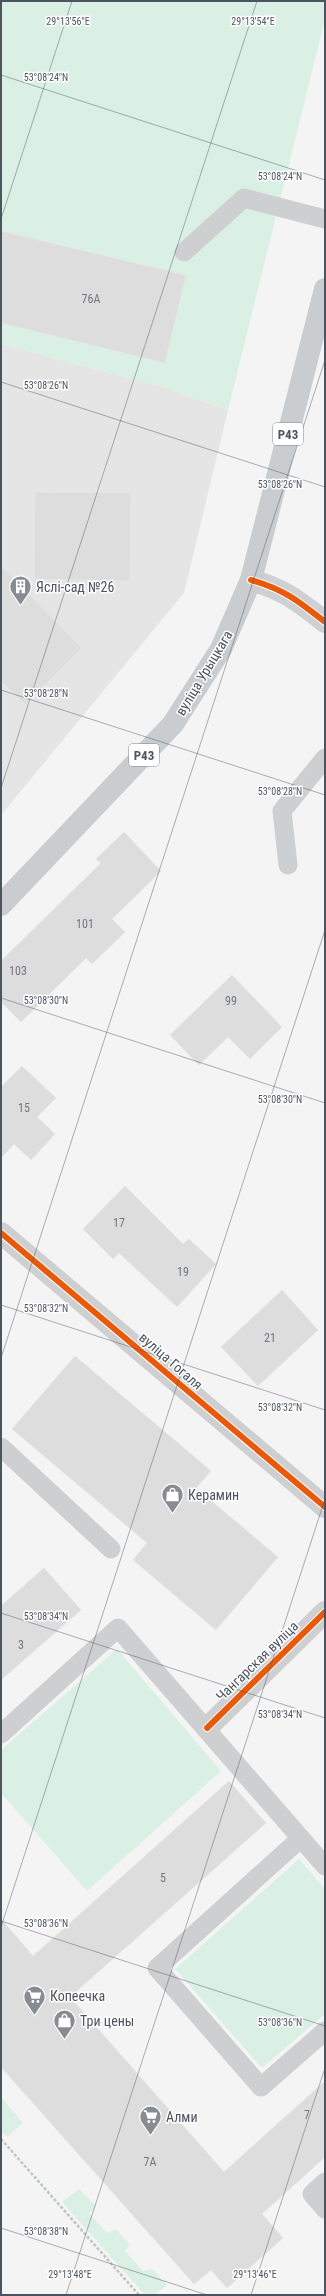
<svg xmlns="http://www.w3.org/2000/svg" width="326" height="2296" viewBox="0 0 326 2296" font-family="'Roboto Condensed',sans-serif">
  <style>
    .education { fill: #e6e5e5 }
    .green { fill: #dbf0e5 }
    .building { fill: #ddddde; stroke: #e5e6e6 }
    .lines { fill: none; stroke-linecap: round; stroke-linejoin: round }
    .path { stroke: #bdc6c4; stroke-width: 2.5; stroke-dasharray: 3 2; stroke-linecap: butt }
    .lane { stroke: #cecfd1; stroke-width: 19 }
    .street { stroke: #cecfd1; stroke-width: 22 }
    .secondary { stroke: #ced0d3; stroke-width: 22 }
    .primary { stroke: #cacdcf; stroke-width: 22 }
    .cycleway-casing { stroke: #fff; stroke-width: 8 }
    .cycleway { stroke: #e8590c; stroke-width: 6 }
    .ticks { fill: none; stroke: #4c545f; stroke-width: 1; stroke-opacity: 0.45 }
    .labels { text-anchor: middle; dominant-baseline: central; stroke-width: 3; stroke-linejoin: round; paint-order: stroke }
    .number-label { font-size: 12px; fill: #717780 }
    .shield { fill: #fff; stroke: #82878f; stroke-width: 1 }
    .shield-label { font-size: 13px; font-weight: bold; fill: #4c545f }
    .poi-label { font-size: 14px; fill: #4c545f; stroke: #fff; text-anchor: start }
    .street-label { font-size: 14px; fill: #4c545f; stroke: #fff }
    .ticks-label { font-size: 10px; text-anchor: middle; fill: #4c545f; stroke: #fff; stroke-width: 3; stroke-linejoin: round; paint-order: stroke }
  </style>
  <rect width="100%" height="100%" fill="#f4f4f4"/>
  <path class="education" d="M1,344L159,386L228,410L184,593L1,815Z"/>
  <path class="green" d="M1,1H325V19L228,410L159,386L1,344Z
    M117,1649L221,1771L87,1891L1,1793V1750Z
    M299,1859L325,1889V2014L262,2068L175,1969Z
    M1,2097L23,2123L7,2137L1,2131Z
    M79,2189L96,2206L89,2213L107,2233L116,2229L130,2245L125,2251L143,2271L152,2269L167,2285L155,2295H145L62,2202Z"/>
  <path class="building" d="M1,231L186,275L165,363L1,323Z
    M35,492L131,493L130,581L34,579Z
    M1,566L82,648L25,705L1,681Z
    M124,832L161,871L112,919L125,932L92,964L86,958L21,1022L1,1002V961L101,863L96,859Z
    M232,975L282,1027L250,1059L228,1037L199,1065L170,1035Z
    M22,1066L56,1098L37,1117L55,1134L31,1160L14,1144L1,1158V1087Z
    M125,1186L183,1244L189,1239L216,1264L177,1307L119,1253L113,1259L83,1229Z
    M282,1290L318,1330L258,1386L221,1347Z
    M75,1356L211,1471L196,1488L278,1557L216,1630L133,1560L147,1543L12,1429Z
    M44,1568L81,1610L1,1680V1606Z
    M229,1781L266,1823L70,1997L224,2172L325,2081V2157L262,2214L283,2238L227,2288L211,2270L194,2284L1,2067V1919L33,1956Z"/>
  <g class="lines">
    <path class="path" d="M1,2139L139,2295"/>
    <path class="lane" d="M184,252L244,198L325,219
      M288,865L282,811L325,758
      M1,1447L111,1549
      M1,1734L118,1628L325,1866
      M301,1838L157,1968L261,2087L325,2031
      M325,2182L312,2194L325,2209"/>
    <path class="street" d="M1,1233L325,1507
      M207,1728L325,1612"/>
    <path class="secondary" d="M251,580C285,590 297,600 325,622"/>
    <path class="primary" d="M1,905L173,724L221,649L251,580L325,289"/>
    <defs>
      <path id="cycleway" d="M251,580C285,590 297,600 325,622
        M1,1233L325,1507
        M207,1728L325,1612"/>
    </defs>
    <use href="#cycleway" class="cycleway-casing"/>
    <use href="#cycleway" class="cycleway"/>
  </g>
  <path class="ticks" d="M1,75L325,180M1,219L72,1M1,382L325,487M1,690L325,795M1,788L257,1M1,998L325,1103M1,1305L325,1410M1,1358L325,360M1,1613L325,1718M1,1921L325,2026M1,1927L325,930M1,2228L207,2295M66,2295L325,1499M251,2295L325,2068"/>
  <defs>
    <symbol id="building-pin" viewBox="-11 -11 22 30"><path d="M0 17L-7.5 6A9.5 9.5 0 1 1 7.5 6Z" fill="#878c93" stroke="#fff"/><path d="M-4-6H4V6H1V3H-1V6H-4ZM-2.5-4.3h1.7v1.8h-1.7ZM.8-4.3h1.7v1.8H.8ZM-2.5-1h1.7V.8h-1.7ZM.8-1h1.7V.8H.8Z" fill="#fff"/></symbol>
    <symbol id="shop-pin" viewBox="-11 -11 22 30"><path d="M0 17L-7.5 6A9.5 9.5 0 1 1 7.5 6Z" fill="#878c93" stroke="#fff"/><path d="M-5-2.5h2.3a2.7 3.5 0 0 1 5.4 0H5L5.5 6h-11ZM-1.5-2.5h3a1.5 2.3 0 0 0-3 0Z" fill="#fff"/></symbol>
    <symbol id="supermarket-pin" viewBox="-11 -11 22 30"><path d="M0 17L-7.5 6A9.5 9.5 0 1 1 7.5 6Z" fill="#878c93" stroke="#fff"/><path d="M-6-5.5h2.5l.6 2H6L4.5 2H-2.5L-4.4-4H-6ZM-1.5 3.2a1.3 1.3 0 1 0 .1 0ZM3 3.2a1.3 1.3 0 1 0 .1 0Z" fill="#fff"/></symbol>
  </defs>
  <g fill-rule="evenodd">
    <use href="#building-pin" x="8" y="574" width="25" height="34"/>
    <use href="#shop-pin" x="160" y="1482" width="25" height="34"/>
    <use href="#supermarket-pin" x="22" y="1984" width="25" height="34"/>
    <use href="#shop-pin" x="52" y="2008" width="25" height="34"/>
    <use href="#supermarket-pin" x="138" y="2104" width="25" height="34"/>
  </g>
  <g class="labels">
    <g class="number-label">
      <text x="91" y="299">76А</text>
      <text x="85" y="924">101</text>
      <text x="18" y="971">103</text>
      <text x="231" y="1001">99</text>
      <text x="24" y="1108">15</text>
      <text x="119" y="1223">17</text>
      <text x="183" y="1272">19</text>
      <text x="270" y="1338">21</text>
      <text x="21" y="1645">3</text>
      <text x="163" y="1878">5</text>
      <text x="307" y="2115">7</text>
      <text x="150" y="2162">7А</text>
    </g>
    <g class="shield">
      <rect x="273" y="423" width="30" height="22" rx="3"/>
      <rect x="129" y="744" width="30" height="22" rx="3"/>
    </g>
    <g class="shield-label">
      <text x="288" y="434">Р43</text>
      <text x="144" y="755">Р43</text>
    </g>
    <g class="poi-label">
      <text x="36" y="587">Яслі-сад №26</text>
      <text x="188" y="1495">Керамин</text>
      <text x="50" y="1996">Копеечка</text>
      <text x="80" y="2021">Три цены</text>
      <text x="166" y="2117">Алми</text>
    </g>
    <g class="street-label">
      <text transform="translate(204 673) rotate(-59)">вуліца Урыцкага</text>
      <text transform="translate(171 1361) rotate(41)">вуліца Гогаля</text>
      <text transform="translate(257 1661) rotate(-44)">Чангарская вуліца</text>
    </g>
  </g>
  <g class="ticks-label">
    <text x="68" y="25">29°13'56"E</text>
    <text x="253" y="25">29°13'54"E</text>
    <text x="46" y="81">53°08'24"N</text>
    <text x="280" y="180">53°08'24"N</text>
    <text x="46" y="389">53°08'26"N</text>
    <text x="280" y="488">53°08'26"N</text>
    <text x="46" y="697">53°08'28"N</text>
    <text x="280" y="795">53°08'28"N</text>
    <text x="46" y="1004">53°08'30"N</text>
    <text x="280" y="1103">53°08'30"N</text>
    <text x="46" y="1312">53°08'32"N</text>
    <text x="280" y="1411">53°08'32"N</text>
    <text x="46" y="1620">53°08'34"N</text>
    <text x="280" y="1718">53°08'34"N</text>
    <text x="46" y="1927">53°08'36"N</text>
    <text x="280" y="2026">53°08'36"N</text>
    <text x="46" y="2235">53°08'38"N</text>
    <text x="70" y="2278">29°13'48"E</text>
    <text x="255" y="2278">29°13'46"E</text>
  </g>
  <rect width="326" height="2296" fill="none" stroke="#4c545f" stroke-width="4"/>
</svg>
